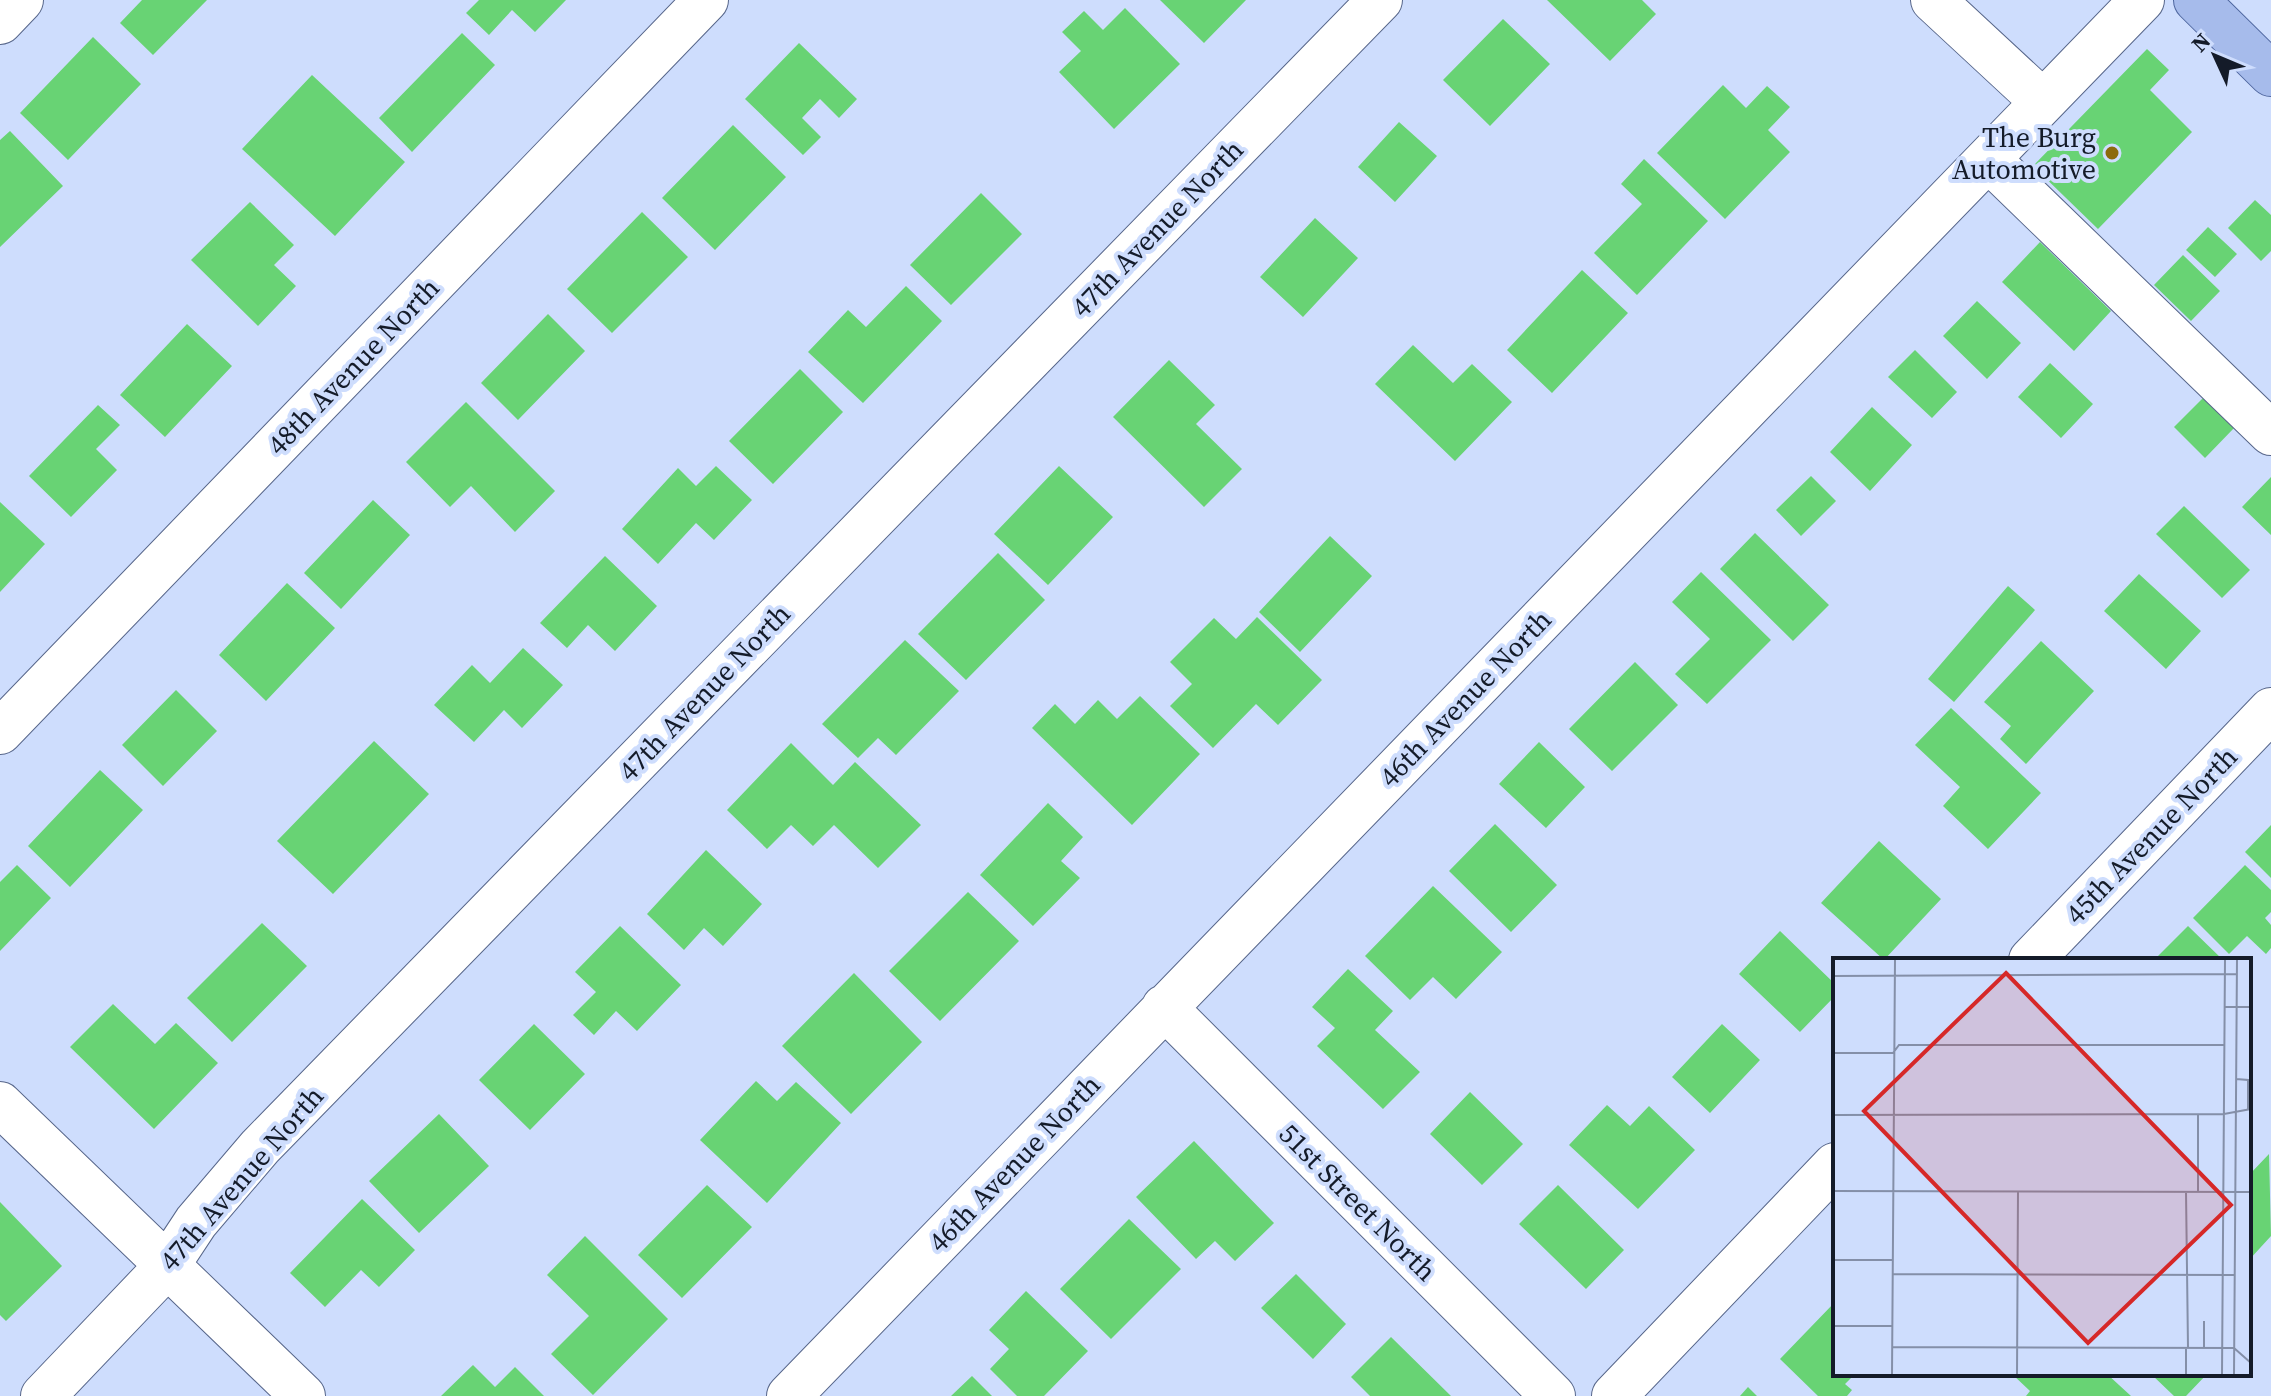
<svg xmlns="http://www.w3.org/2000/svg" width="2271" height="1396" viewBox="0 0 2271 1396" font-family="'Source Serif 4',serif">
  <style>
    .building { fill: #68d374 }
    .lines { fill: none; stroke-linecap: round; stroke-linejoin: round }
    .minor-casing { stroke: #57668a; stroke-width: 46 }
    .major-casing { stroke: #4d659e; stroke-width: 46 }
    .minor { stroke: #fff; stroke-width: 44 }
    .major { stroke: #a6bbeb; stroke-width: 44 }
    .poi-dot { fill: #8c6a0c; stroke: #ceddfd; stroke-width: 3 }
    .labels { text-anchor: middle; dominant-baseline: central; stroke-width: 8; stroke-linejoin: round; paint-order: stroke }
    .poi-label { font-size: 28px; fill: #141b29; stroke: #ceddfd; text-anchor: end }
    .street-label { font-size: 28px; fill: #141b29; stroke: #ceddfd }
    .inset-road { fill: none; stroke: #848fa8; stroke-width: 2 }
    .view { fill: #d62828; fill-opacity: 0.15; stroke: #d62828; stroke-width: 4 }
    .inset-edge { fill: none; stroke: #141b29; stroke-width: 4 }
  </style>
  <rect width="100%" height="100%" fill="#ceddfd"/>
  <path class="building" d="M142,0H207L153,55L120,23Z
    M479,0H566L535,32L512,10L489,35L466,13Z
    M1160,0H1246L1204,43Z
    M1547,0H1642L1656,14L1610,61Z
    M1125,8L1180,64L1114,129L1059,72L1081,51L1062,32L1084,11L1103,30Z
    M1503,19L1550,64L1490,126L1443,80Z
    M462,33L495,65L412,152L379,118Z
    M93,37L141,84L68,160L20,113Z
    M799,43L857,99L839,118L820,99L802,118L821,137L803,155L745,99Z
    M2147,49L2169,70L2150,90L2192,132L2098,229L2033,166Z
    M312,75L405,162L335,236L242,149Z
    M1723,85L1746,108L1767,86L1790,107L1768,130L1790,152L1725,219L1657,153Z
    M1399,122L1437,156L1395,202L1358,167Z
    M733,125L786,177L715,250L662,198Z
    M10,131L63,186L0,247V140Z
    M1644,159L1708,221L1637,295L1594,253L1642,204L1621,184Z
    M981,193L1022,234L951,305L910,265Z
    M2255,200L2271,215V251L2261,261L2228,228Z
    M250,202L294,245L274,265L296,286L258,326L191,260Z
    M642,212L688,257L612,333L567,289Z
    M1315,218L1358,258L1303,317L1260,277Z
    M2208,227L2237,254L2215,277L2186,250Z
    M2040,242L2111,311L2074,351L2002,282Z
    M2183,255L2220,291L2191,321L2154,285Z
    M1582,270L1628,313L1552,393L1507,350Z
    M906,286L942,321L863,403L808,352L848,310L866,327Z
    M1977,301L2021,343L1987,379L1943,336Z
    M548,314L585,351L518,420L481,383Z
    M187,324L232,366L165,437L120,395Z
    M1413,345L1453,383L1472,364L1512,402L1455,461L1375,384Z
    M1915,350L1957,392L1932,418L1888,377Z
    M1169,360L1215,405L1196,424L1242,469L1204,507L1113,417Z
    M2050,363L2093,404L2061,438L2018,397Z
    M800,369L843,412L773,484L729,441Z
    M2206,395L2236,426L2205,458L2174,427Z
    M466,402L555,491L515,532L471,486L450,507L406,462Z
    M98,405L120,425L96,449L117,470L71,517L29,476Z
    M1872,407L1912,445L1870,491L1830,452Z
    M716,466L752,500L714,540L696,523L658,564L622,529L678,468L696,486Z
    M1059,466L1113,517L1048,585L994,534Z
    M1811,476L1836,501L1801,536L1776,510Z
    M2271,477V535L2242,507Z
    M373,500L410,535L341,609L304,573Z
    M0,502L45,544L0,592Z
    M2184,506L2250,570L2222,598L2156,534Z
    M1755,533L1829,605L1793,641L1720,569Z
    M1330,536L1372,576L1300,652L1259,612Z
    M998,553L1045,600L966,680L918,634Z
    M605,556L657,606L615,651L588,625L567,648L540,623Z
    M1701,572L1771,640L1707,704L1675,674L1710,639L1672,602Z
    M2139,574L2201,631L2166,669L2104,611Z
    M287,583L335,628L266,701L219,655Z
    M2008,586L2035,610L1954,702L1928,679Z
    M1257,617L1322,680L1278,725L1256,704L1213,748L1170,706L1192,684L1170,662L1214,618L1236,639Z
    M905,640L959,691L896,755L878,738L858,758L822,724Z
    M2041,641L2094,691L2026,764L2000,739L2011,726L1984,702Z
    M523,648L563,685L522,728L504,710L474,742L434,705L472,665L490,683Z
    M1635,662L1678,705L1612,771L1569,729Z
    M176,690L217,731L163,786L122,745Z
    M1140,696L1200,754L1132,825L1032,728L1055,704L1075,724L1098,700L1117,719Z
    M1951,708L2041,793L1988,849L1943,806L1960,787L1915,745Z
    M374,741L429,794L333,894L277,841Z
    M1539,742L1585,787L1546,828L1499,784Z
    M791,743L833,785L855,762L921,825L878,868L834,825L813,846L791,825L767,849L727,810Z
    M100,770L143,810L70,887L28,846Z
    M1048,803L1083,837L1061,861L1080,878L1033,926L980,875Z
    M1495,824L1557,885L1511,932L1449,871Z
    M2271,825V878L2245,852Z
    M1879,841L1941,899L1884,960L1821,903Z
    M706,850L762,904L723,946L704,928L684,950L647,914Z
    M17,865L51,898L0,951V882Z
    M2245,865L2271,890V912L2265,918L2271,925V948L2266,954L2247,936L2229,954L2193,918Z
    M1433,886L1502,952L1456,999L1433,977L1410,1000L1365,956Z
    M968,892L1019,941L940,1021L889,971Z
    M262,923L307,966L232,1042L187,998Z
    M620,926L681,985L637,1031L616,1011L594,1035L573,1015L596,992L575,972Z
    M2188,926L2223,960H2154Z
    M1780,931L1835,984V996L1800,1032L1739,974Z
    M1348,969L1393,1011L1375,1030L1420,1072L1383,1109L1317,1046L1335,1028L1312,1007Z
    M854,973L922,1042L851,1114L782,1046Z
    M113,1004L155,1044L176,1023L218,1063L154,1129L70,1047Z
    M534,1024L585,1074L530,1130L479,1080Z
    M1722,1024L1760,1060L1710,1113L1672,1077Z
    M756,1081L777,1101L796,1082L841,1123L767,1203L700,1140Z
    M1470,1092L1523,1144L1482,1185L1430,1134Z
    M1607,1105L1630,1126L1649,1106L1695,1150L1638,1209L1569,1145Z
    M439,1114L489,1166L419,1233L369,1181Z
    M1194,1141L1274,1223L1235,1261L1215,1241L1196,1259L1136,1197Z
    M2269,1154L2271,1236L2249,1260V1175Z
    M707,1185L752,1227L682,1298L638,1255Z
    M1558,1185L1624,1250L1586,1289L1519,1224Z
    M362,1199L415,1250L379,1287L361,1270L325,1307L290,1273Z
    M0,1202L62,1266L6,1321L0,1315Z
    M1129,1219L1181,1269L1111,1339L1060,1289Z
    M585,1236L668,1319L593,1395L551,1354L589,1316L547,1275Z
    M1296,1274L1346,1324L1313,1359L1261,1308Z
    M1026,1291L1088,1351L1044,1396H1017L990,1369L1009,1349L989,1330Z
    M1835,1302V1374H1855L1845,1384L1852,1390L1847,1396H1818L1780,1359Z
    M1391,1337L1451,1396H1370L1351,1377Z
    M473,1365L495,1387L515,1367L544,1396H441Z
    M2012,1374H2107L2131,1396H2026L2030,1391Z
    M2151,1374H2207L2186,1396H2174Z
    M972,1376L992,1396H951Z
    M1748,1387L1757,1396H1740Z"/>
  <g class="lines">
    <defs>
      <path id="minor" d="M1933,0L2043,102
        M0,22L21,0
        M1988,159L2271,433
        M0,732L706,0
        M2031,960L2271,710
        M1164,1007L1553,1396
        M0,1104L303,1396
        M43,1396L167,1266L196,1222L260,1147L1380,0
        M789,1396L2142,0
        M1614,1396L1835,1165"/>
      <path id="major" d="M2196,0L2271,74"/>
    </defs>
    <use href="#minor" class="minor-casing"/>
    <use href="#major" class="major-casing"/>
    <use href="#minor" class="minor"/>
    <use href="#major" class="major"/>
  </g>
  <circle class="poi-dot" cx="2112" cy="153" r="8"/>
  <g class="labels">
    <g class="poi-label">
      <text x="2096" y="137">The Burg<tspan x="2096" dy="32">Automotive</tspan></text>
    </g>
    <g class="street-label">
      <text transform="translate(1157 228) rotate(-46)">47th Avenue North</text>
      <text transform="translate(353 366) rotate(-46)">48th Avenue North</text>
      <text transform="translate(704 692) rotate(-46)">47th Avenue North</text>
      <text transform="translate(1465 698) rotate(-46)">46th Avenue North</text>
      <text transform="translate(2151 835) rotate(-46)">45th Avenue North</text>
      <text transform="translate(1014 1163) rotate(-46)">46th Avenue North</text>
      <text transform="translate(241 1178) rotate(-49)">47th Avenue North</text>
      <text transform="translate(1358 1202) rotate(45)">51st Street North</text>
    </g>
  </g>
  <g transform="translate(1833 958)">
    <rect width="418" height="418" fill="#ceddfd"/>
    <path class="inset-road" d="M0,18L404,16M391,49H418M0,95H60L66,87H391M403,121L415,122V151M365,156V234M0,157L391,156L418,151M0,233L418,234M353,234L355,389M417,274L418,307M0,302H60M60,316L402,317M0,368H60M59,389L401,390L418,405M371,389V363M59,417L62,1M184,417L185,233M353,417V389M389,417L392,1M401,417L404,1"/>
    <path class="view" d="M173,15L398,247L255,385L31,153Z"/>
    <rect width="418" height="418" class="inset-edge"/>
  </g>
  <g transform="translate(2215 56) rotate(314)" stroke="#ceddfd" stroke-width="6" paint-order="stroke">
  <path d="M0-6L14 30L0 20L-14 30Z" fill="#141b29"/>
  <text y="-12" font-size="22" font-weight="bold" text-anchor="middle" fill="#141b29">N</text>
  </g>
</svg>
